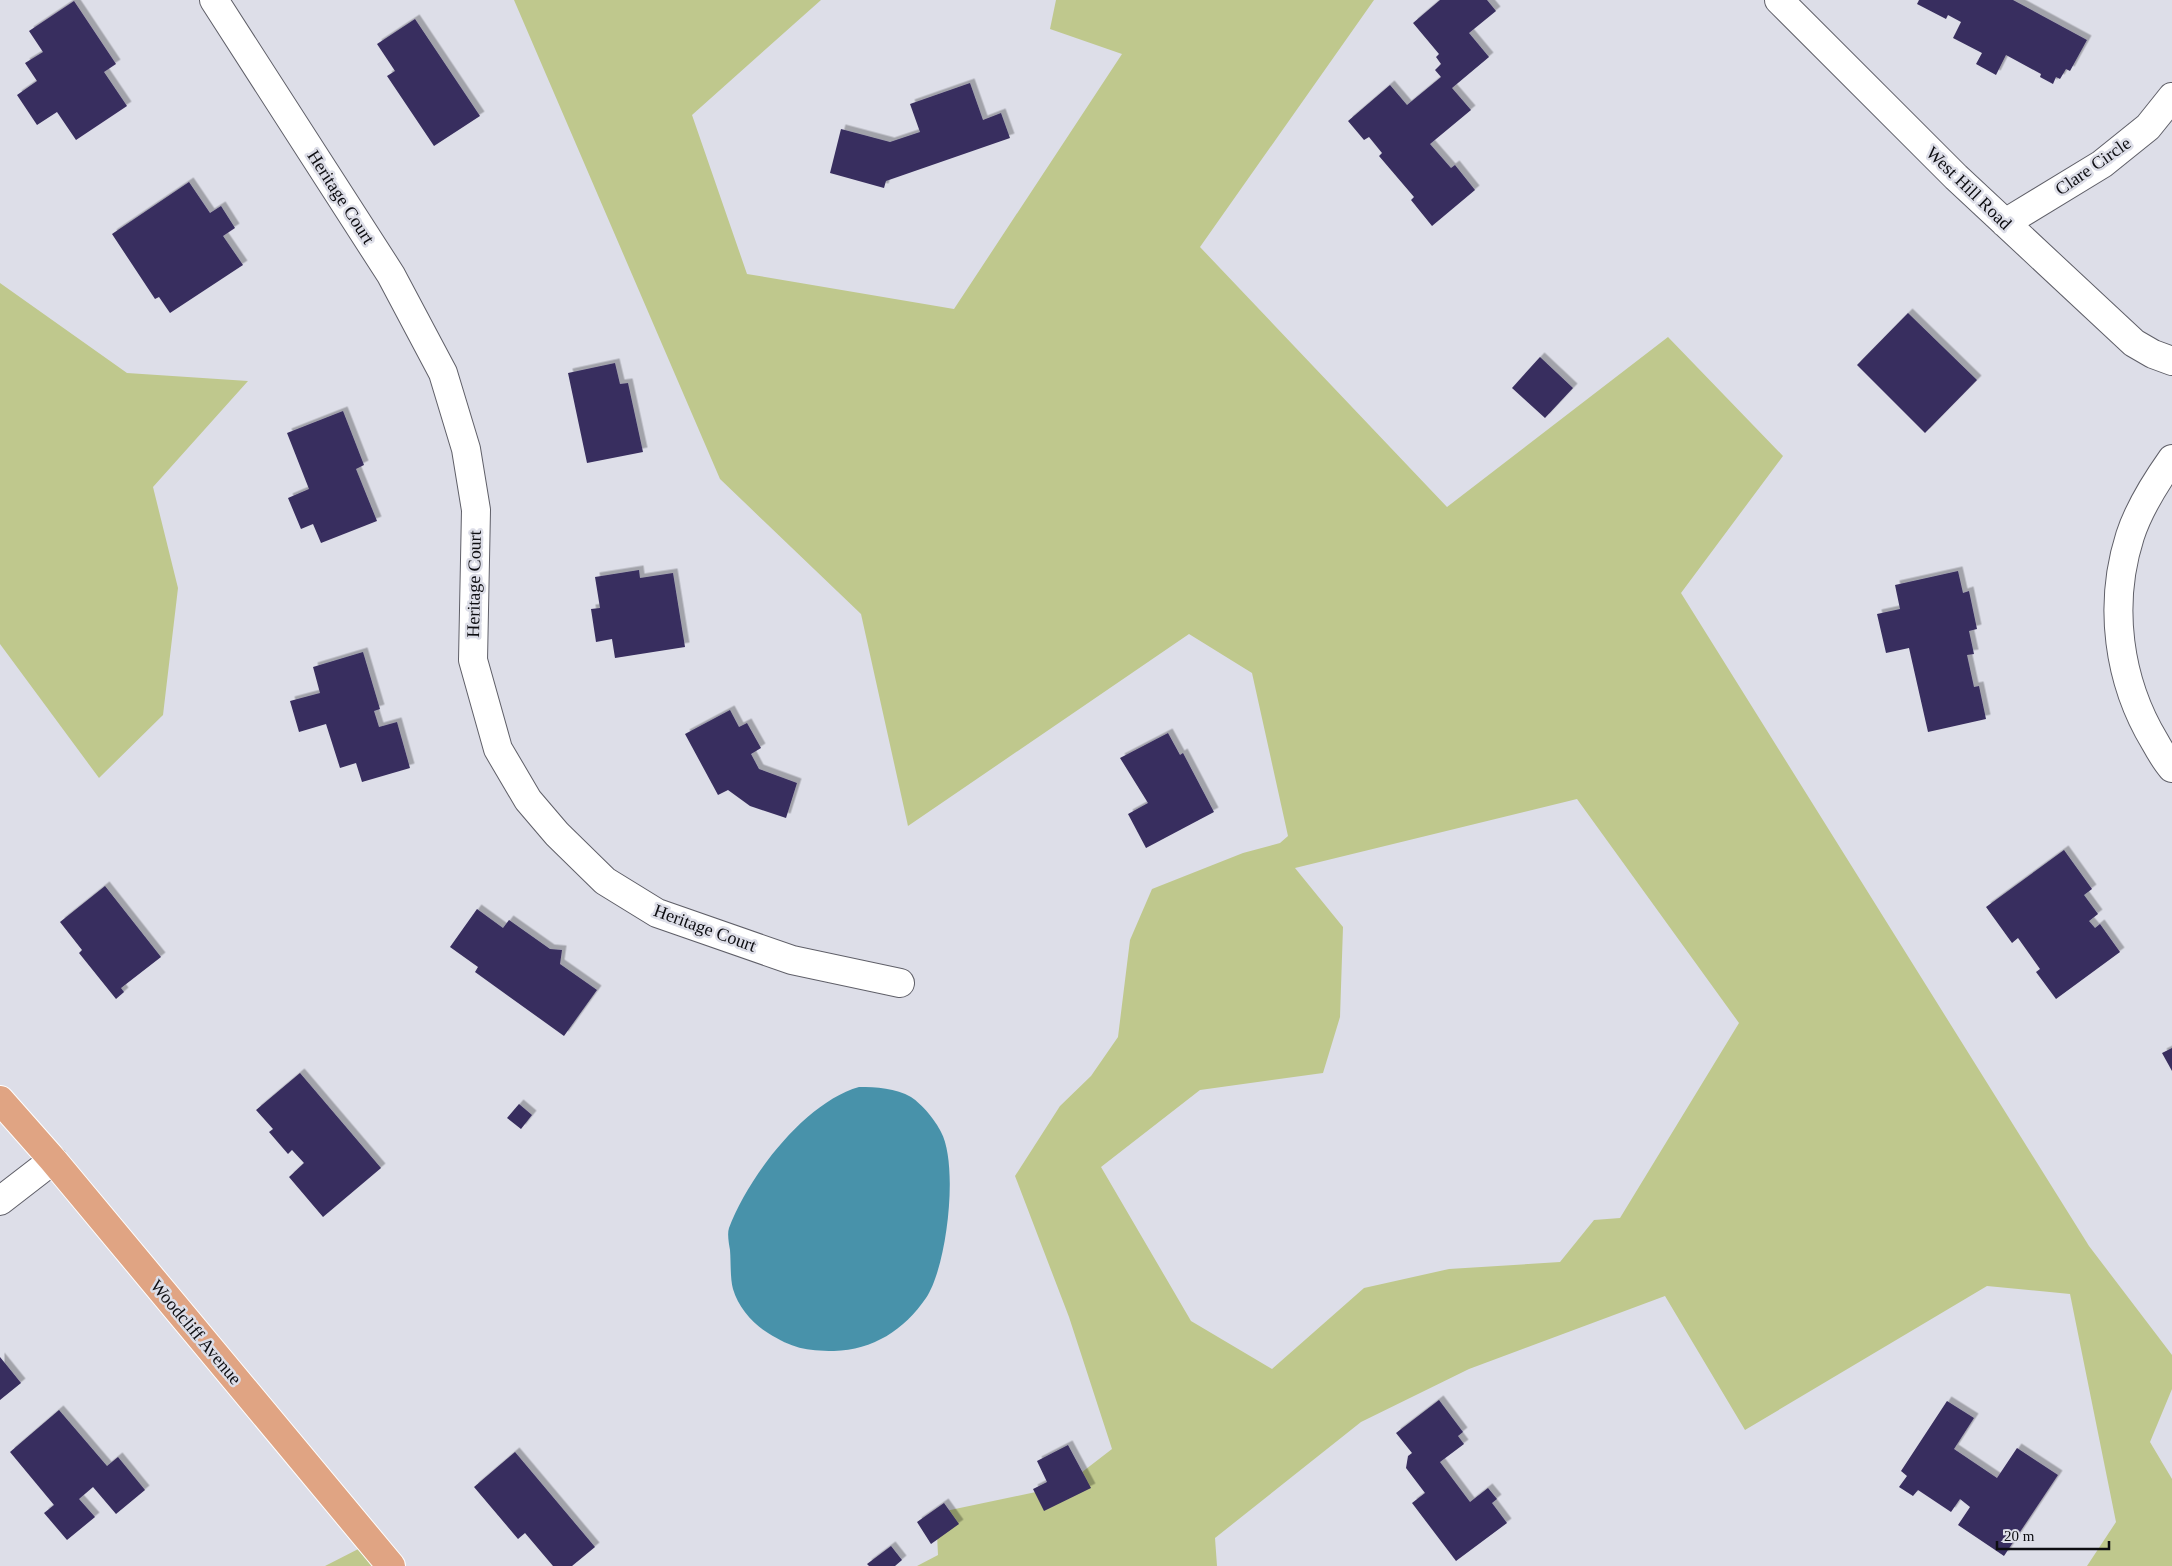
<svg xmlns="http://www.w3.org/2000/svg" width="2172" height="1566" viewBox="0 0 2172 1566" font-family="Georgia,serif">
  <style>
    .green { fill: #bfc88d; fill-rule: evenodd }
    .water { fill: #4892aa }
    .building { fill: #382e5e; filter: url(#shadow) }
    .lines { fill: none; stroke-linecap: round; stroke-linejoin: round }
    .minor-casing { stroke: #5f5f68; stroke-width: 30 }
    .major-casing { stroke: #fff; stroke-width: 30 }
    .minor { stroke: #fff; stroke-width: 28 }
    .major { stroke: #e0a483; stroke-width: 28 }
    .labels { text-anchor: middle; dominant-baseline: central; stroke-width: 5; stroke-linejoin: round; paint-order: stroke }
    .street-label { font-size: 18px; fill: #0d0d11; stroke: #dddee8 }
  </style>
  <defs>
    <filter id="shadow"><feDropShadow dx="4.5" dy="-4.5" stdDeviation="0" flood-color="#0004"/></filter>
  </defs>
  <rect width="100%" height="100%" fill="#dddee8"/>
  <path class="green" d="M514,0H821L692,115L747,274L954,309L1122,54L1050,29L1056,0H1374L1200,247L1447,507L1668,337L1783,456L1681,593L2089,1246L2172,1355V1389L2150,1442L2172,1479V1566H2087L2116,1522L2070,1294L1987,1286L1745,1430L1665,1296L1469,1369L1361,1422L1215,1538L1217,1566H917L938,1555L936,1513L1064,1486L1112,1449L1069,1317L1015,1176L1060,1106L1091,1076L1118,1037L1130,940L1152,889L1243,853L1280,843L1288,836L1252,673L1189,634L908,826L861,614L720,479ZM1577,799L1739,1023L1620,1218L1594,1220L1560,1262L1449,1269L1364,1288L1272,1369L1191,1321L1101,1167L1200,1090L1323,1073L1340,1017L1343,927L1295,868Z
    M0,283L127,373L248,381L153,487L178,588L163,715L99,778L0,644Z
    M372,1542L391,1566H325Z"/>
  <path class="water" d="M859,1087C876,1087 896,1088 911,1097C922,1104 936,1121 941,1132C959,1165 947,1267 926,1298C904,1330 873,1350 834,1351C806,1351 792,1348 768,1333C753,1324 738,1307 733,1289C730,1278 731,1262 730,1250C729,1244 727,1234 729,1228C748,1177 805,1102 859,1087Z"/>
  <path class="building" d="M1440,0H1487L1496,11L1469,33L1489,57L1452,88L1471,110L1430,144L1451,168L1455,165L1475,190L1432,226L1411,200L1414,197L1379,156L1382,153L1369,137L1364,140L1348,121L1390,85L1407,105L1441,77L1435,70L1441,64L1436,57L1439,54L1413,23Z
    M1919,0H2013L2087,40L2070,71L2066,69L2060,79L2056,77L2053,84L2040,77L2041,74L2006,55L1996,75L1976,64L1982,53L1953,38L1961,22L1948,15L1946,19L1917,4Z
    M74,1L116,64L104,72L127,106L76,140L57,112L37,125L17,95L37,81L25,63L43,52L29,31Z
    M415,19L480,116L434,146L387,76L395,71L377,44Z
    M970,83L983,120L1001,113L1010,138L886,181L884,188L830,173L841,129L890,142L920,132L910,104Z
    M189,182L210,213L221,206L235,228L223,236L243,265L170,313L159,297L155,299L112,234Z
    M1908,313L1977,380L1925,433L1857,365Z
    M1540,357L1573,388L1545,418L1512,388Z
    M615,363L620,384L628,383L643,452L587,463L568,373Z
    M343,411L364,465L356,469L377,521L321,543L313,524L301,529L288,498L309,489L287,433Z
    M639,570L640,578L673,573L685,647L615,658L612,639L596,642L591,609L600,608L595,577Z
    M1958,571L1963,593L1969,591L1977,629L1969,631L1974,654L1967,655L1974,687L1979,686L1986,719L1928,732L1909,648L1886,653L1877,614L1900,609L1895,585Z
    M363,652L380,709L374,711L379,727L397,722L410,768L362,782L356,763L340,768L326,724L299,732L290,701L320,693L313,667Z
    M730,710L739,727L747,723L761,748L751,754L759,769L797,783L786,818L750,806L728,790L718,795L685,734Z
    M1168,733L1180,755L1183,753L1214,812L1146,848L1128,814L1148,803L1120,758Z
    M2064,850L2092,889L2084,895L2098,914L2089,921L2095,928L2100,924L2120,952L2056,999L2036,972L2040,969L2018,938L2012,943L1986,907Z
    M105,886L161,957L121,988L124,992L116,999L79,953L82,950L60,922Z
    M477,909L503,928L509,920L550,949L562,950L560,964L597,990L564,1036L475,972L478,967L450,947Z
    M2172,1048V1071L2162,1053Z
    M300,1073L381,1168L323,1217L289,1177L304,1163L292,1150L288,1154L269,1132L273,1129L256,1110Z
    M519,1104L532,1115L521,1129L507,1118Z
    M0,1357L21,1383L0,1400Z
    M1439,1400L1463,1432L1458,1436L1464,1444L1440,1462L1470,1502L1488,1488L1497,1499L1492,1503L1507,1523L1456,1561L1412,1503L1425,1493L1406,1468L1408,1456L1412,1453L1396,1433Z
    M1947,1401L1974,1418L1954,1449L1997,1478L2017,1448L2058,1475L2004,1556L1958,1525L1970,1507L1960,1499L1951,1512L1918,1490L1913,1496L1899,1487L1907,1476L1901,1471Z
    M59,1410L107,1466L118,1457L145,1490L116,1514L93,1487L79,1499L95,1517L67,1540L44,1513L54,1505L10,1452Z
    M1068,1445L1091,1488L1044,1511L1033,1489L1047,1482L1037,1461Z
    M515,1452L595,1547L572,1566H553L525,1533L518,1539L474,1487Z
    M944,1503L959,1524L931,1544L917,1522Z
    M891,1546L902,1560L895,1566H869L867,1564Z"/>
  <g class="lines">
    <defs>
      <path id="minor" d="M214,0L391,275L443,373L466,449L476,510L473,660L498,749L528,800L557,834L605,881L657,913L792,960L900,983
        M1779,0L1956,177L2134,343L2153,354L2172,361
        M2005,223L2102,164L2148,127L2172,97
        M2172,459C2155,483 2139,508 2130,536C2108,605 2118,681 2155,742C2160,751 2165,760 2172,768
        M0,1201L53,1160"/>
      <path id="major" d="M0,1100L53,1160L391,1566"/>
    </defs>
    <use href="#minor" class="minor-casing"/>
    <use href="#major" class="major-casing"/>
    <use href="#minor" class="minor"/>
    <use href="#major" class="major"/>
  </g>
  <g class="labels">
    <g class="street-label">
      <text transform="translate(2093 166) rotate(-35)">Clare Circle</text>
      <text transform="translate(1969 188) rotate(44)">West Hill Road</text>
      <text transform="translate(341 197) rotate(57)">Heritage Court</text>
      <text transform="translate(474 584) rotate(-89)">Heritage Court</text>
      <text transform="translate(705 928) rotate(20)">Heritage Court</text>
      <text transform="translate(196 1332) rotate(50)">Woodcliff Avenue</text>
    </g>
  </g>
  <path d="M1997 1541v8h112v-8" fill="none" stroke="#0d0d11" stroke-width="2.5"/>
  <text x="2004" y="1541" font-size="15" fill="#0d0d11" stroke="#dddee8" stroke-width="4" paint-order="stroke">20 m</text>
</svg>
